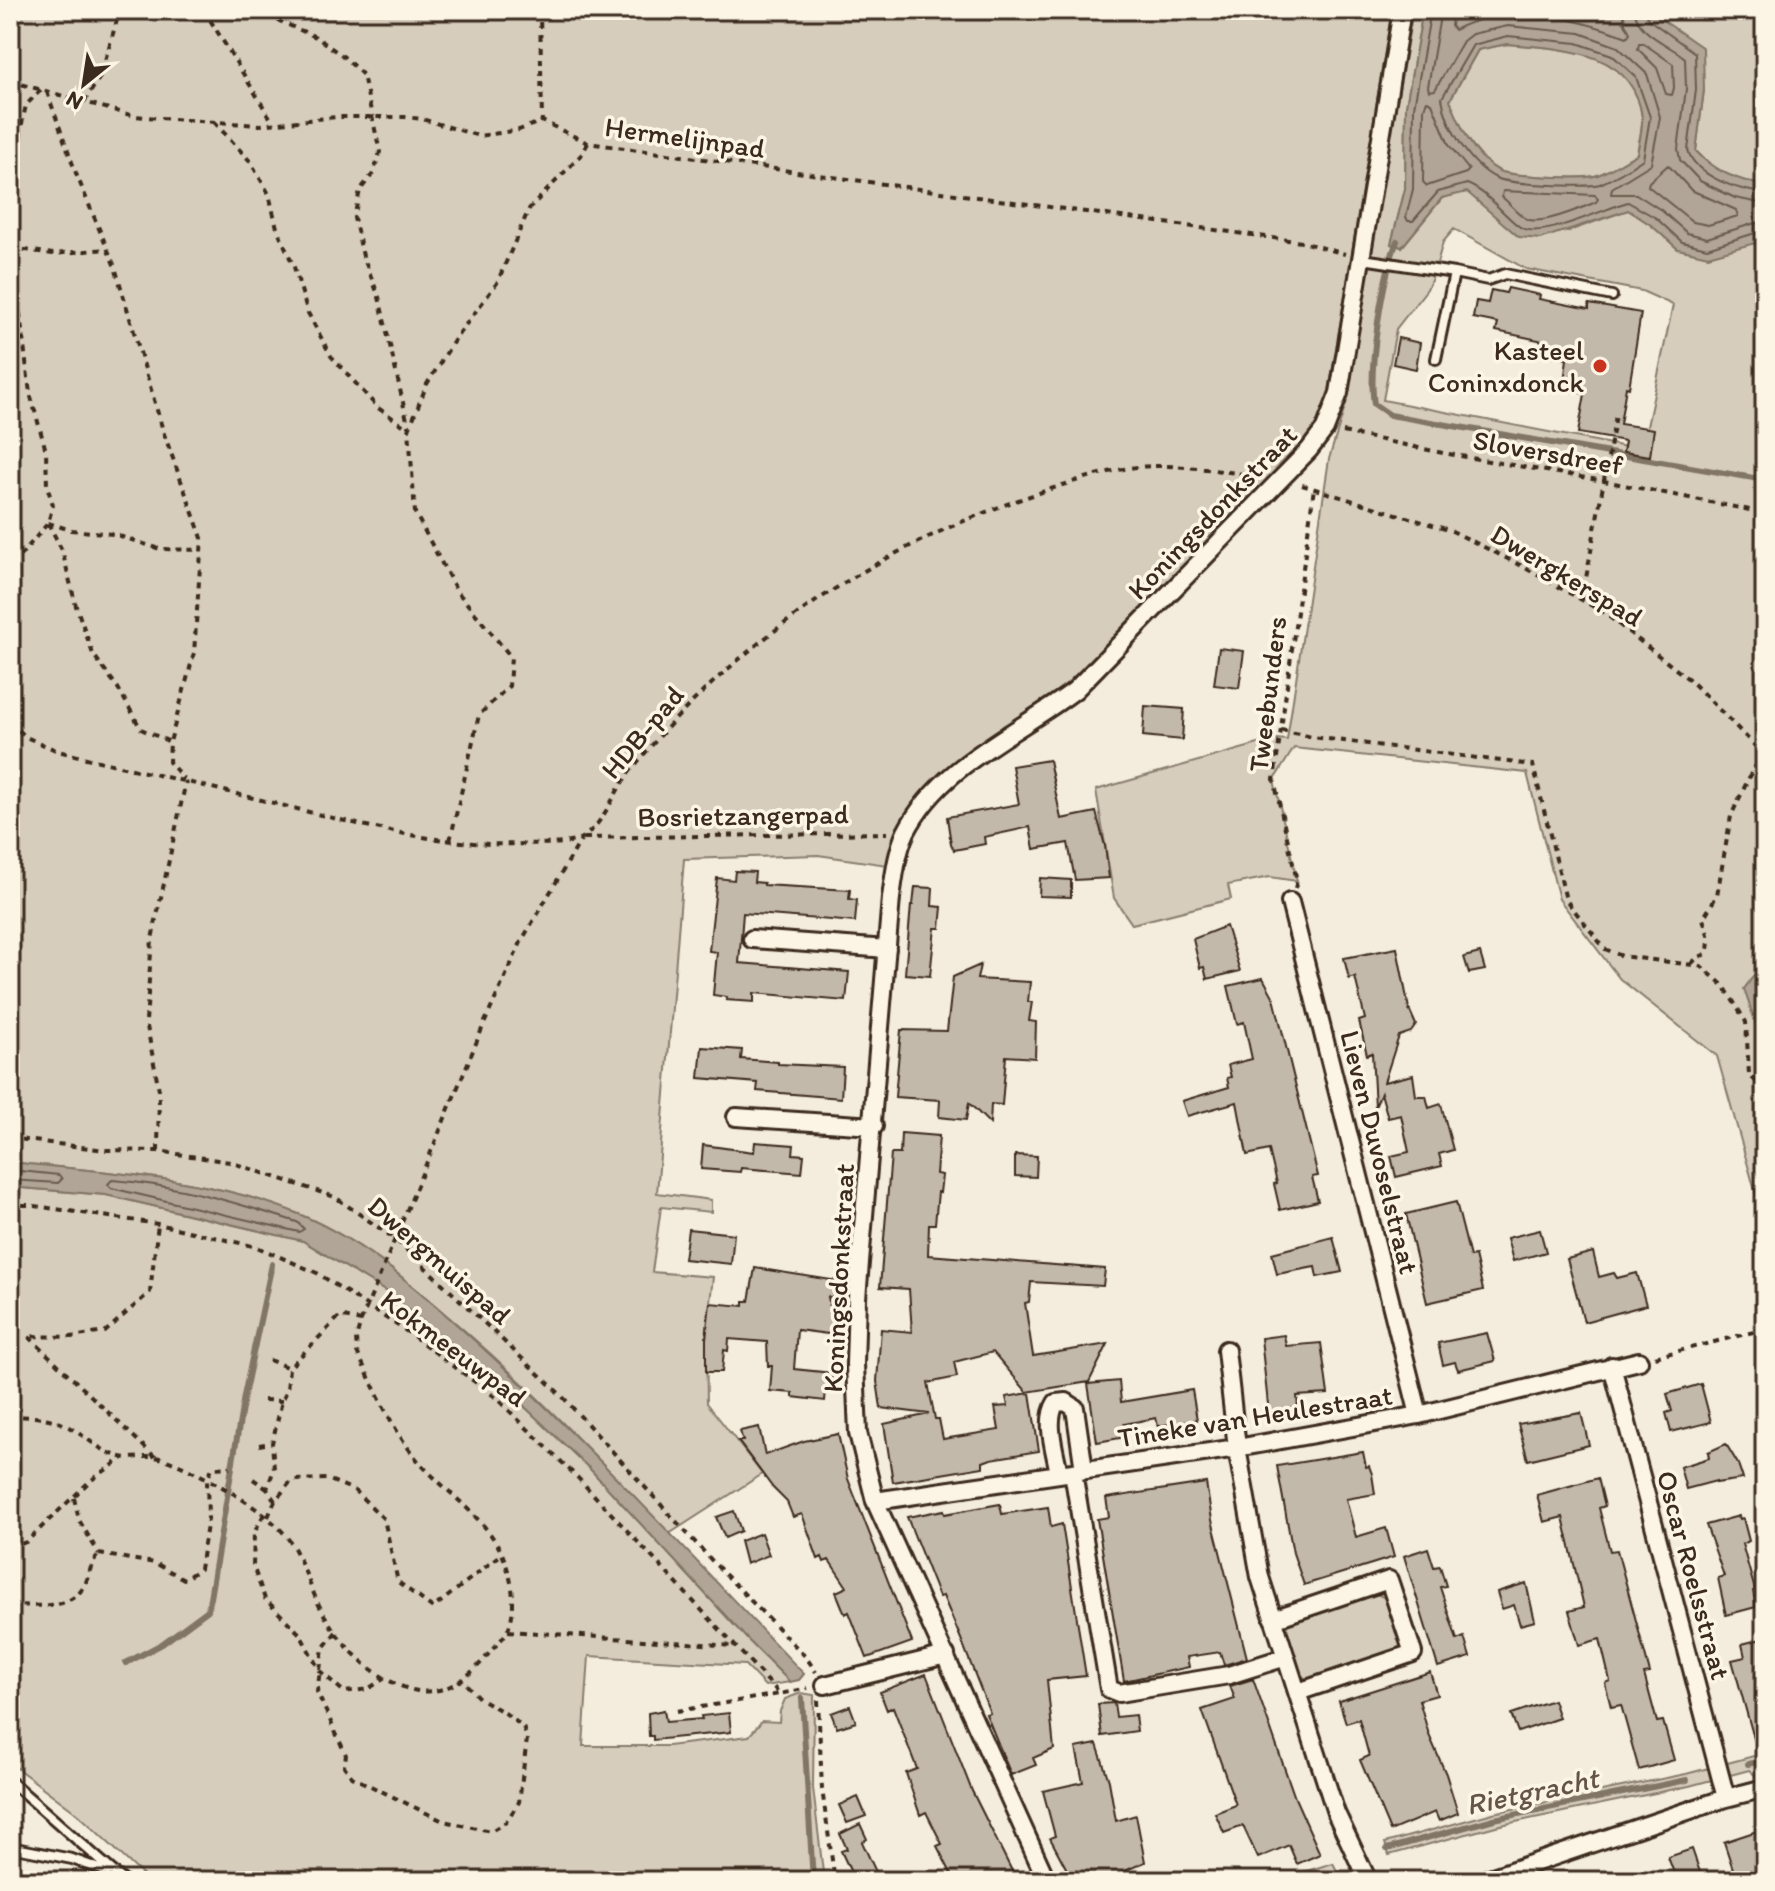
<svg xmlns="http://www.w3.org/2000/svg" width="1775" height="1891" viewBox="0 0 1775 1891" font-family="Itim,sans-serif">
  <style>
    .green { fill: #d6cdbd; stroke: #887c6e; stroke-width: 2; fill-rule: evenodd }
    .water { fill: #b0a596; stroke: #817466; stroke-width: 2; fill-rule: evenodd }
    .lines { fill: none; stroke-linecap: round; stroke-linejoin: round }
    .shore { stroke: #6a5b4e; stroke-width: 2 }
    .stream { stroke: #817466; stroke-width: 6 }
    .building { fill: #c3b9aa; stroke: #3b2a1e; stroke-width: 2 }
    .service-casing { stroke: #3b2a1e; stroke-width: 14 }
    .minor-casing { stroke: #3b2a1e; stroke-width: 22 }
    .path { stroke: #3b2a1e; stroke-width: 4; stroke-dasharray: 6 6; stroke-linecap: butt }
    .service { stroke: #fcf5e5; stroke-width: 8 }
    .minor { stroke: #fcf5e5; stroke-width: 16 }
    .poi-dot { fill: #c8321e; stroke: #fcf5e5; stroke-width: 3 }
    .labels { text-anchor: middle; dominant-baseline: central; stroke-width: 7; stroke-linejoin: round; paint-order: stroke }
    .street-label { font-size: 28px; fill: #3b2a1e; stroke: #fcf5e5 }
    .poi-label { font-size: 28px; fill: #3b2a1e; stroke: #fcf5e5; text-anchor: end }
    .water-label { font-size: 30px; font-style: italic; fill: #645548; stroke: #fcf5e5 }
  </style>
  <rect width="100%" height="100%" fill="#f4eddd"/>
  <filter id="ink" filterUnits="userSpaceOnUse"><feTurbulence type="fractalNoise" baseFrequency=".0125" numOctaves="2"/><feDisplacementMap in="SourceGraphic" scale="16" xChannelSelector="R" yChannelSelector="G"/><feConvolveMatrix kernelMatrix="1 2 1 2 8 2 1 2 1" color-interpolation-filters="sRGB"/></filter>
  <g filter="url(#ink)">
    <path class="green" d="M10,10H1392L1326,409L1313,434L1068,683C1012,726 928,762 897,829C892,840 890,853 887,865L818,855L684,859L657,1193L711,1200V1212L661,1207L652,1272L713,1277L706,1336L707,1403L762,1474L669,1534C588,1447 506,1361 412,1287C377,1260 342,1232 301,1215C208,1176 108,1173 10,1162Z
      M1413,10H1423L1406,106L1405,189L1391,244L1402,247L1442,198L1467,191L1519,237L1569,231L1628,210L1651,225L1678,249L1759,243L1765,234V1226L1717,1056L1620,979L1559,899L1527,773L1294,748L1274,780L1297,881L1270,877L1228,885L1231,899L1132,924L1114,898L1096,790L1276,739L1287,740L1329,459L1349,394L1369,258ZM1454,229L1526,269L1642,291L1673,305L1642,450L1383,400L1396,329L1427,289L1434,274L1443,242Z
      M1648,10H1764L1765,186C1738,180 1715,172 1696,151L1704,90Z
      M1507,44C1561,49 1633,48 1642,117C1643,128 1638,143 1637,154C1624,161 1612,170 1598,175C1587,180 1510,176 1499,171C1473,157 1460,125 1450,100L1478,50Z
      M10,1187L106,1195L303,1241L385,1291L504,1387L590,1469L749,1641L790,1682L765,1686L745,1665L589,1656L583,1746H668L749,1736L762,1721L779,1722L780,1711L785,1699L801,1693L814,1695L813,1788L824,1881H149L79,1815L10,1763Z
      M1377,1594L1387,1599L1401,1644L1399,1650L1307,1679L1301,1676L1286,1627L1290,1620Z
      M1765,1753V1784L1749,1770L1689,1786L1496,1826L1389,1855L1385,1843L1493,1813L1686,1774Z
      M1333,1863L1342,1881H1274Z"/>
    <path class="water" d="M1423,10H1648L1703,48L1704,90L1696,151C1714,172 1738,180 1765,186V234L1759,242L1708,256L1678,249L1651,225L1628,210L1540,239L1519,237L1467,192L1442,198L1402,247L1391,244L1405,189L1406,106ZM1507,44C1560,49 1633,48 1642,117C1643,128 1639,143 1637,154C1624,161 1611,170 1598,175C1587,180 1510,176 1499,171C1473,157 1460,125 1450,100L1478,50Z
      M1765,973V1051L1744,989L1755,974Z
      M10,1162C108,1173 208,1176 301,1215C371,1244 430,1300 485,1350C597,1452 699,1565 804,1674L799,1680L790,1682L749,1641L590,1469L504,1387L385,1291L303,1241L106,1195L10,1187Z"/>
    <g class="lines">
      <path class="shore" d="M1431,10L1414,107L1413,189L1406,217L1408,221H1413L1438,192L1467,184C1488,192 1502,214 1520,227C1540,241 1605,208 1628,202L1656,218L1682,242L1707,248L1765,230
        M1441,10L1428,87L1429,91L1435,90L1463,41L1472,34L1508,26L1580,33L1618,47L1647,74L1660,117L1651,164L1612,188L1611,194H1636L1661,210L1687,233L1707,238L1765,220
        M1453,10L1451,26L1454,30C1508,2 1573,17 1627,37L1630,33L1625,23L1623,10
        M1635,10C1636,34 1669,44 1685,58L1686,89L1678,149L1680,160L1700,181L1735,198L1765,204
        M1645,10L1648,19L1695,53L1696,90L1688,150C1695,177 1740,191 1765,193
        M1508,36L1577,43L1612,55L1636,77L1650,117L1643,159C1630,168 1614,178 1600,184C1587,188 1507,184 1496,178C1470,165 1446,127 1442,98L1473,45Z
        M1639,43H1643L1673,64L1674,88L1672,95L1666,94L1657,68L1638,49Z
        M1427,101L1432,103L1449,145L1469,170L1466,173L1427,186L1423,182L1424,108Z
        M1668,165L1691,190L1736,210L1738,216L1708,225L1693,222L1648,186L1649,182Z
        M1503,191L1595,195L1598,199L1596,202C1582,208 1540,226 1527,219C1518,215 1510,203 1502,197Z
        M10,1170L59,1175L62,1179L58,1183L10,1180
        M112,1180C180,1185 233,1202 297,1222L304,1229L299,1232L111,1188L108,1184Z"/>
      <path class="stream" d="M1397,241C1383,277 1368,366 1374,404L1390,415L1765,480
        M126,1663L162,1644L208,1610L244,1396L272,1264
        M802,1698L813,1881
        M1748,1764L1765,1760
        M1387,1849L1494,1819L1687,1780
        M1295,1881L1334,1875"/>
    </g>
    <path class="building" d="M1508,288L1540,295L1539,299L1589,309V304L1641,313L1629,388L1626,387L1620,424L1654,429L1650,456L1623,452L1625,441L1578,433L1585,394L1563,389L1567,359L1546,355L1548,342L1496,331L1498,323L1473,318L1476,301L1488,303L1491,290L1506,293Z
      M1398,338L1420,343L1416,369L1393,364Z
      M1219,648L1244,651L1239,688L1214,685Z
      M1145,706L1184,709L1182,740L1143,736Z
      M1049,760L1061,819L1096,812L1105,846L1109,878L1075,880L1068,843L1034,849L1030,827L984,837L985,844L954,850L951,844L947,817L1019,804L1012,766Z
      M735,871L755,872L754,882L764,883V885L850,890L849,899L857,900L855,922L743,913L739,963L849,972L846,1001L754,993V1002L726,1000L727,997L713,995L717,952L709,951L717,878L734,880Z
      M1040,878L1071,880V897L1039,896Z
      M915,887L933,888L932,906L942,907L940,928H935L930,976L905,974L911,905H913Z
      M1226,926L1240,971L1207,979L1204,967L1200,968L1193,939Z
      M1397,948L1409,1009L1416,1025L1411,1032L1399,1036L1384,1082L1413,1075L1416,1096H1426L1429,1108L1441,1104L1453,1150L1439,1154L1442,1166L1396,1177L1391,1156L1409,1152L1401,1115L1388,1118L1381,1093L1375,1107L1372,1053L1367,1055L1359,1021L1365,1019L1355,977L1349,979L1344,958Z
      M1480,953L1485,970L1469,973L1464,957Z
      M980,965L977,979L1030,982L1028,1002H1032L1029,1021L1036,1022L1035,1058L1006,1056L1002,1105L991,1104L990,1124L969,1103L966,1120L939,1117L940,1100L895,1097L901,1030L947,1031L953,977Z
      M1263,978L1274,998L1318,1176L1312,1177L1318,1201L1280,1210L1274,1184L1277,1183L1269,1150L1247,1155L1237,1102L1187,1116L1182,1101L1229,1087L1227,1078L1231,1077L1228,1065L1252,1059L1244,1022L1237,1024L1228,986Z
      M702,1047L742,1050L741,1059L778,1062V1064L843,1067L841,1098L757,1091L758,1083L699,1078Z
      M901,1133L939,1136L936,1174L942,1175L940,1193L938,1192L935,1224H929L928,1255L1105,1269L1103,1286L1031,1282L1029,1302L1025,1303L1033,1356L1108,1344L1089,1382L1027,1392L993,1352L954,1362L957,1377L928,1383L935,1419H939L943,1439L999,1430L995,1407L1008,1406L1006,1397L1030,1393L1039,1451L991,1459L983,1462V1467L893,1482L884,1424L929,1414L881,1408L877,1381L881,1329L912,1332L909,1289L880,1287L891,1154H900Z
      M755,1142L794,1145L793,1154L804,1155L802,1173L741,1168L740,1172L701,1169L703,1145L754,1152Z
      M1015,1155L1037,1156L1036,1177L1015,1176Z
      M1456,1202L1470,1257L1475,1256L1483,1290L1427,1303L1406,1214Z
      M688,1229L734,1234L731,1264L684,1259Z
      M1540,1230L1546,1252L1513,1261L1507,1238Z
      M1333,1237L1342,1272L1317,1277L1315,1267L1277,1274L1272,1253Z
      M1593,1252L1599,1277L1614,1273L1617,1278L1637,1273L1646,1305L1584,1322L1567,1259Z
      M755,1268L838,1281L836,1298L828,1297L836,1335L797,1330L794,1369L832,1373L831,1390H826L825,1401L793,1397V1393L770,1391L772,1366H768L767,1342L729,1339L728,1351L724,1350L722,1372H706V1339L710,1303L744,1306V1301H749Z
      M1487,1333L1495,1361L1458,1370L1455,1362L1443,1365L1438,1343Z
      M1284,1335L1286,1346L1321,1343L1328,1394L1297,1396L1298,1408H1293V1412L1269,1414L1261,1338Z
      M1119,1381L1121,1402L1192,1390L1197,1420L1158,1426L1156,1418L1124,1424L1126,1437L1097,1442L1088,1384Z
      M1701,1384L1711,1422L1671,1432L1666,1413L1672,1411L1667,1394Z
      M1581,1413L1589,1445L1528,1460L1518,1424Z
      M759,1427L765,1455L804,1441L838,1434L848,1479L912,1642L867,1658L849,1612L845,1614L836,1592L847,1587L829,1560L824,1562L822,1557L818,1559L802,1514L793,1517L787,1502L773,1488L738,1441H743L740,1431Z
      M1726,1444L1738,1464L1743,1479L1716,1483V1481L1686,1489L1680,1467L1709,1458L1708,1452Z
      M1363,1452L1366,1467L1369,1466L1372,1474L1375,1494L1346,1499L1356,1537L1386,1528L1394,1557L1304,1585L1293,1553L1277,1466Z
      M1598,1478L1605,1506L1599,1508L1610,1551L1617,1550L1650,1673L1644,1674L1657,1722L1663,1721L1674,1760L1639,1770L1621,1705L1611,1707L1605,1683L1610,1681L1600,1639L1579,1645L1569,1611L1584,1607L1563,1517L1544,1522L1537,1495Z
      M1206,1483L1212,1520L1247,1658L1224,1665L1220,1652L1187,1657L1189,1667L1124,1681L1097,1519L1109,1517L1106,1498Z
      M1000,1504L1002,1514L1048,1507L1051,1527L1062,1524L1086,1676L1047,1680L1054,1749L1033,1758L1036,1765L1011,1775L986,1714L990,1713L961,1639L943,1596L939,1597L907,1517L944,1510L945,1514Z
      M734,1511L741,1531L725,1538L716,1517Z
      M1739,1516L1740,1519L1743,1518L1749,1541L1742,1544L1755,1590L1753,1591L1756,1607L1726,1615L1718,1578L1724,1576L1706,1525Z
      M761,1533L769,1555L746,1564L740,1541Z
      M1428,1548L1434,1567L1440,1566L1446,1586L1440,1587L1457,1640L1464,1637L1470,1657L1438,1667L1404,1556Z
      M1526,1583L1535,1621L1520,1625L1514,1605L1502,1609L1497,1592Z
      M1765,1638V1760H1760L1732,1660L1745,1657L1742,1644Z
      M1430,1672L1437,1695L1419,1700L1429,1735L1446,1774L1458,1813L1439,1821L1435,1812L1390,1831L1360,1760L1369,1756L1359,1719L1346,1723L1339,1701Z
      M926,1674L972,1791L1017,1881H955L937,1846L942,1844L926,1812L920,1815L906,1773L917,1769L893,1707L887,1710L880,1692Z
      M1253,1679L1295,1798L1320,1854L1297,1864L1289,1845L1258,1858L1243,1826L1224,1833L1215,1813L1236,1805L1202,1710L1235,1699L1230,1686Z
      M1553,1700L1559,1718L1518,1732L1511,1714Z
      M1114,1703L1116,1717L1135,1715L1137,1731L1102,1736L1098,1704Z
      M850,1706L856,1722L837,1728L831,1713Z
      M664,1710L666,1722L702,1719L701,1716L729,1713L731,1732L653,1740V1736H649L648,1713Z
      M1097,1744L1109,1781L1116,1821L1136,1815L1145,1862L1103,1881H1073L1050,1838L1055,1836L1043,1791L1083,1782L1076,1748Z
      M858,1797L866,1816L847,1823L839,1805Z
      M860,1824L867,1839L862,1842L877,1874L871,1877L869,1881H855L841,1851L847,1849L840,1834Z
      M1757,1831L1765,1854V1881H1737L1724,1842Z
      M1692,1849L1703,1881H1677L1668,1857Z"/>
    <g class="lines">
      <defs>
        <path id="service" d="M1363,259L1454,273L1436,359
          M1454,273L1488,280L1505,274L1612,296
          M10,1781L124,1881
          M10,1847L72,1859L108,1872"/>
        <path id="minor" d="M1290,902L1419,1415
          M752,939L887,949
          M736,1117L874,1126
          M1226,1350L1237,1448L1260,1577L1336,1813L1368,1881
          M1612,1366L1726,1798
          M1073,1472L1109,1689L1119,1693L1229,1675L1286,1657
          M1059,1474C1056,1453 1044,1422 1056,1403L1066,1402L1075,1408L1084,1470
          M875,1501L1237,1448L1419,1415L1639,1361
          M1273,1619L1389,1580L1413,1653L1298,1692
          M825,1685L946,1655
          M1047,1881L875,1501L858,1433L855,1364L857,1298L891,898C894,877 897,851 906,832C940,765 1017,734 1075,690L1309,450L1325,429L1339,393L1402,10
          M1481,1881L1726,1798L1757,1790"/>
      </defs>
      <use href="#service" class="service-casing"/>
      <use href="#minor" class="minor-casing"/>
      <path class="path" d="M204,10L274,124
        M271,10L277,20L316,37L344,57L363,75L380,152L373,174L360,190L354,218L363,256L379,297L409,429L415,513L456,590L511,657L509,686L479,715L450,841
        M540,10L542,121
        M10,81L134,116L186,120L260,125L336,117H405L422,119L479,136L519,130L542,121L588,143L1302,242L1345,254
        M47,92L77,176L115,267L164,434L202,538L194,653L170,742L169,762L184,779
        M84,102L100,77L120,10
        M214,122L250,161L269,194L277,228L294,267L308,313L331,356L378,408L409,429L427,384L455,339L497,283L529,209L582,154L588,143
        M10,208L17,183L21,128L26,105L41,90
        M10,242L16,257L18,299L30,393L46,451L47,486L53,505L48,523L21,555L10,563
        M12,248L53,254L107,249
        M1343,432L1443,453L1604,481L1765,513
        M1302,485L1452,531L1520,565L1603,612L1691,681L1765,756
        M48,523L62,550L76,606L93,654L118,688L141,729L170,742
        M48,523L71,530L113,534L160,549L201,550
        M1582,600L1616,415
        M10,722L26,737L58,751C122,767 185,781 249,797C340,819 432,848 527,844C542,843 559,845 574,841C600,834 613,794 628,774C640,758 654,743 667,728C769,619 897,539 1039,493C1071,482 1104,471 1137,467C1177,463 1219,471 1258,476
        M1281,730L1312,737L1533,765L1566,900L1605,949L1622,956L1701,966L1724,986L1746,1022L1749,1075L1765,1089
        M584,838L887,833
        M1295,888L1297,881L1274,780L1314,488
        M1691,964L1697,958L1706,954C1712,943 1707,930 1703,919L1717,895L1731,816L1753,769L1765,757
        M10,1138L106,1150L158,1151L230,1162L335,1197L395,1239L561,1395L715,1564L806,1657L816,1672
        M158,1151L159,1090L146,1021L152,939L186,781
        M10,1205H28L158,1224L257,1247L317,1273L409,1333L494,1396L578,1478L780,1694L808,1688
        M1655,1357L1765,1329
        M269,1360L289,1368
        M264,1400L282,1401
        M10,1416C28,1417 47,1416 63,1424C83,1433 99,1452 121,1457C134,1460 149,1454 163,1459C197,1470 269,1510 289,1540C300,1556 306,1576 314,1594C330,1632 360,1668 398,1685C438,1703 467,1681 491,1651C497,1644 506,1636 509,1627C517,1604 512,1579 503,1556C489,1521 444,1490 419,1462C392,1430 375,1389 357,1352L356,1339L361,1321L484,1024L522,940L581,840
        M259,1445L272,1443
        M155,1457L28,1336L71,1337L105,1332L150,1292L158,1224
        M253,1479L267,1489
        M74,1498L79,1520L99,1554
        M275,1501L267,1489L274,1469L272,1443L282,1401L287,1391L289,1368L340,1316L361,1321
        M264,1514L254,1533L253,1566L265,1599L300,1634L320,1671L344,1692L368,1689L385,1678
        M268,1517L275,1501L292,1480L327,1479L354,1490L384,1519L398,1582L433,1608L502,1554
        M10,1548L26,1542L90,1481L123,1458
        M99,1554L155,1563L184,1579L200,1569L208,1519L207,1480L212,1468L230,1467
        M10,1605C33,1605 68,1611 83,1588C90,1577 89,1564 99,1554
        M508,1631L733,1646
        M336,1632L323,1648L317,1692L346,1755L344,1766L352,1777L443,1821L491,1831L506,1822L519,1802L527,1739L523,1727L505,1713L479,1698L463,1681
        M818,1700L822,1789L835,1881
        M677,1711L780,1694"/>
      <use href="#service" class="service"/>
      <use href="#minor" class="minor"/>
    </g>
  </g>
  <circle class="poi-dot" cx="1600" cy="366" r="8"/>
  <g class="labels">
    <g class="street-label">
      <text transform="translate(685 137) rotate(8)">Hermelijnpad</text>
      <text transform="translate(1548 452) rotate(10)">Sloversdreef</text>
      <text transform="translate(1212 512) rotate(-46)">Koningsdonkstraat</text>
      <text transform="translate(1567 575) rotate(31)">Dwergkerspad</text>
      <text transform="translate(1267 694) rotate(-83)">Tweebunders</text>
      <text transform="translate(642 732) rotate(-50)">HDB-pad</text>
      <text transform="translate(743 815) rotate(-1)">Bosrietzangerpad</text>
      <text transform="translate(1380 1152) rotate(76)">Lieven Duvoselstraat</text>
      <text transform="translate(440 1260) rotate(41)">Dwergmuispad</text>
      <text transform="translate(838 1278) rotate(-87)">Koningsdonkstraat</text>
      <text transform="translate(454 1348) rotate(37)">Kokmeeuwpad</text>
      <text transform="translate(1255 1416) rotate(-9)">Tineke van Heulestraat</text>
      <text transform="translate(1694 1575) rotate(75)">Oscar Roelsstraat</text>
    </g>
    <g class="poi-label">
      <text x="1584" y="350">Kasteel<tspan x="1584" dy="32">Coninxdonck</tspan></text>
    </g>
    <g class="water-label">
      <text transform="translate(1532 1791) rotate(-12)">Rietgracht</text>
    </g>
  </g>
  <rect width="1775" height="1891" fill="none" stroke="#fcf5e5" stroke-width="40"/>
  <rect x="20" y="20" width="1735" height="1851" fill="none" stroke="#3b2a1e" stroke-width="3" filter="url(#ink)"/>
  <g transform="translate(84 84) rotate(210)" stroke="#fcf5e5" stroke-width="6" paint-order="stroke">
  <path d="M0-6L14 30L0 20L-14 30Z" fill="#3b2a1e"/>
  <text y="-12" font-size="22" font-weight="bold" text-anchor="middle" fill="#3b2a1e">N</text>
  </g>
</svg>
